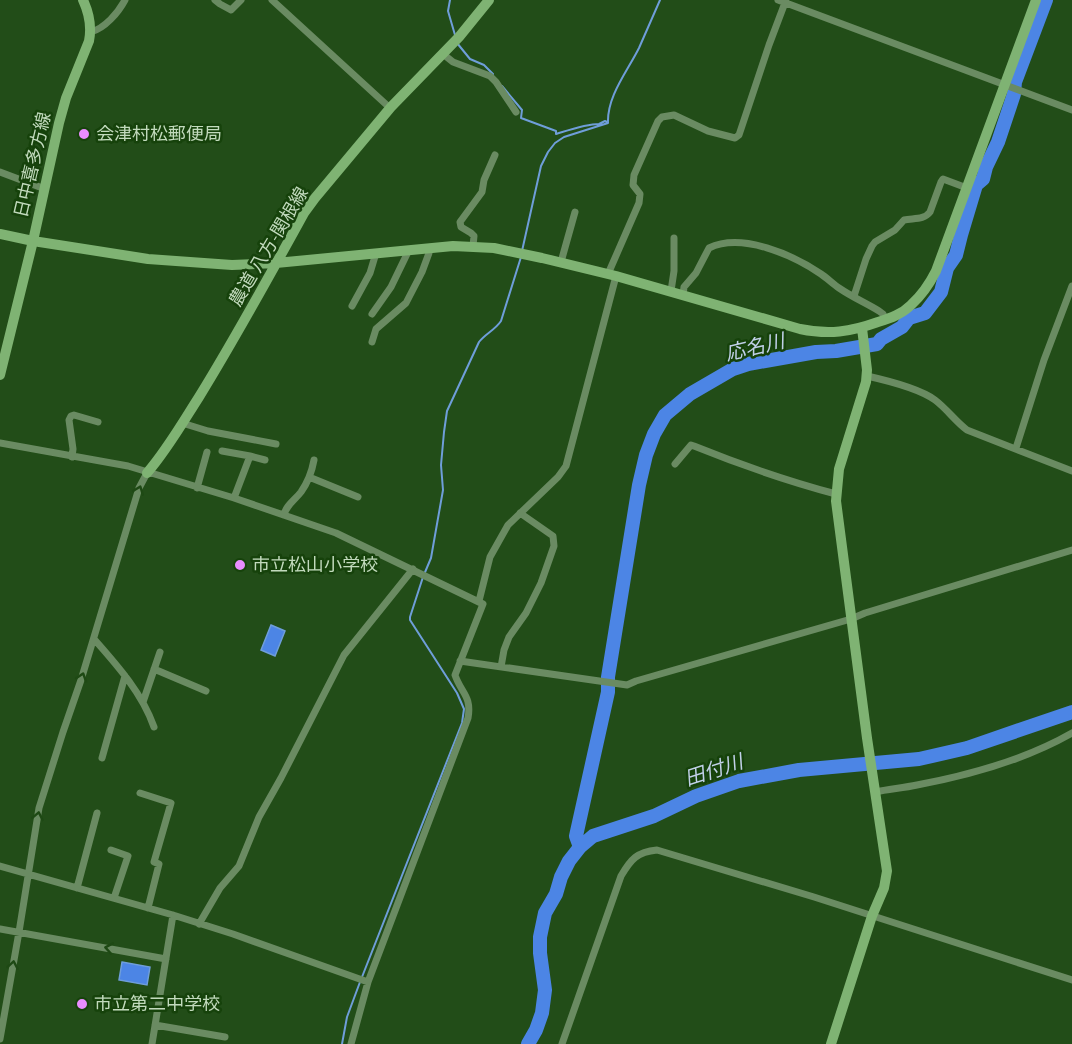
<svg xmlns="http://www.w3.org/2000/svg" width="1072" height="1044" viewBox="0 0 1072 1044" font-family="'Source Sans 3','Noto Sans JP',sans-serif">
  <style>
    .water { fill: #4c85e5; stroke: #6f9ed9; stroke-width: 1.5 }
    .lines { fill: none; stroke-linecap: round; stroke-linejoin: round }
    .stream { stroke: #6f9ed9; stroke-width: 2 }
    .river { stroke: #4c85e5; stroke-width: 14 }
    .street { stroke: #6a8b62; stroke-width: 7 }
    .secondary { stroke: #7fb373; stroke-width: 10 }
    .oneway { stroke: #1e4914 }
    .poi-dot { fill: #e98dfe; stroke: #16420b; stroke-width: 2 }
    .labels { text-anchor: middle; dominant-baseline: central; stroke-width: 5; stroke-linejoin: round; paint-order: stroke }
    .poi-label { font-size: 18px; fill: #c2dabd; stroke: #16420b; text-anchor: start }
    .street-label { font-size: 18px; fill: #c2dabd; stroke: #16420b }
    .water-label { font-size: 20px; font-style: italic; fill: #c1d0e8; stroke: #16420b }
  </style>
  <rect width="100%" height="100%" fill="#224d18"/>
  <path class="water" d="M271,625L285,631L275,656L261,650Z
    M122,962L150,967L147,985L119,980Z"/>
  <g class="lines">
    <path class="stream" d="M450,0L448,11L455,35
      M457,43L470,59L484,65L493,74
      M502,86L522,110L521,118L556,131V134C569,130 586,124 599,124L605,121L607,122
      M608,123C607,96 627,72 639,48C646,32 653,16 660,0
      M522,251L541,166L548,152L555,143L564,137L608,123
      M362,977L462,723L464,709L457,693L410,620V617L423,577L431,558L443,490L441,465L444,432L447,411L479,342C485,334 495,330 501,321L521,257
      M342,1044L347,1017L360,982"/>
    <path class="river" d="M580,847L576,836L608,692V677L639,485L646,455L654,434L665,415L690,394L733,369L748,364L816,352L836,351L877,344L881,339L902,327L909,318L925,313L941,292L947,268L956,255L961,235L976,185L983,179L986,167L998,142L1014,94L1015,82L1046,0
      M528,1044L536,1030L542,1013L545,990L540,953V937L545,913L556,894L561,877L569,861L580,847L593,836L654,816L696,796L739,781L799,770L919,759L967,748L1072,712"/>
    <path class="street" d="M215,0L220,4L231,10L241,0
      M272,0L390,108
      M778,0L1072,110
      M91,32C105,28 118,13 125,0
      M443,54L453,62L490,76L496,82L516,112
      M0,172L45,189
      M473,246L474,236L471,233L461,227L460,222L482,192L484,180L495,155
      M561,262L575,212
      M608,274L639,203L640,194L633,185L634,175L658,121L662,117L674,115L708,131L735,138L739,135L769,45L786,0
      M671,291L674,271V238
      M683,295L684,287L696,273L709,248C742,232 793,255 821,274C827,278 833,284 839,288C852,297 866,303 879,311L883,314L886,320
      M854,296L866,259L872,246L875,242L895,230L904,220C914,218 924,220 930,212L941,182L943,179L967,188
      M352,306L370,273L376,253
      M372,314L391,287L407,254V250
      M372,342L376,329L406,303L422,272L429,253L428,248
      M867,376C885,380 920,389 935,400C947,409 955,421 967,430L1072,471
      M182,423L208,431L276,444
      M0,443L128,466L234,498L336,533L483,604L455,675C461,693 472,696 468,718L368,982L351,1044
      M1016,448L1044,360L1072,286
      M222,451L250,456L265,460
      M72,457L73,449L69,420L71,416L74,415L98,422
      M675,464L691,445L694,446C741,465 787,481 836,494
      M309,477L358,497
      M197,488L207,452
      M234,498L250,456
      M284,515C286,505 295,500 301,492C308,482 312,471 314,460
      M479,601L490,557L508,525L558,477L566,466L616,276
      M94,639C117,665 142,693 154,727
      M460,661L627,685L636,681L851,619L865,613L1072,550
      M501,667L504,650L509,637L526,613L541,583L554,546L553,536L520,513
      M154,669L206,691
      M143,702L160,652
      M102,758L125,676
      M875,792C889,789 903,788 917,785C970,775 1025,760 1072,733
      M140,793L171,803L154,862L159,864L148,908
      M111,850L128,856L114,898
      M0,866L173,915L233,934L368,982
      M77,888L97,813
      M199,924L220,888L239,866L259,817L281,778L344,655L413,569
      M0,929L166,959
      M155,1025L225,1037
      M0,1039L19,932L39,808L63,732L81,680L139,488L147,473
      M152,1044L173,915
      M562,1044L621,876C631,859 637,852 657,850L814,897L1072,980"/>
    <path class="secondary" d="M0,234L33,241L148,259L232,265L276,263L453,246L494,248L542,258L616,276L800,329C829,335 850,332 878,322C891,318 902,314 911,305C922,295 930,283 936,271L1036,0
      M0,375L33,241L59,123L66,98L89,41C92,26 89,13 83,0
      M147,473C167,450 183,422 199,397C236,337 270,275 304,213L315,198L391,107L459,37L489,0
      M831,1044L872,916L884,888L887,871L867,738L836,501L839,469L866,382L867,370L862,328"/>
  </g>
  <defs><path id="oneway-chevron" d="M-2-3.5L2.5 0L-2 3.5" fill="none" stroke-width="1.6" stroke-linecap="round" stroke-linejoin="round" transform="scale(1.5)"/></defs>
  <g class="oneway">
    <use href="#oneway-chevron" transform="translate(139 490) rotate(-69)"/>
    <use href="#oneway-chevron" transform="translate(82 677) rotate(-72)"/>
    <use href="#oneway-chevron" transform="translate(38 816) rotate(-79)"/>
    <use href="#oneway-chevron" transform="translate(109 948) rotate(-170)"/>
    <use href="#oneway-chevron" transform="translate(13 965) rotate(-80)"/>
  </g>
  <g class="poi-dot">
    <circle cx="84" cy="134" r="6"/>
    <circle cx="240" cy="565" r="6"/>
    <circle cx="82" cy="1004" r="6"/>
  </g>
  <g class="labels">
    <g class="poi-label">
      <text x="96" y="134">会津村松郵便局</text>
      <text x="252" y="565">市立松山小学校</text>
      <text x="94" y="1004">市立第二中学校</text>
    </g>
    <g class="street-label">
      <text transform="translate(33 165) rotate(-77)">日中喜多方線</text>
      <text transform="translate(269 247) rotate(-59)">農道 八方-関根線</text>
    </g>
    <g class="water-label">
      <text transform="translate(755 348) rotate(-13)">応名川</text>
      <text transform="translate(714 771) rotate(-18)">田付川</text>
    </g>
  </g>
</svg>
